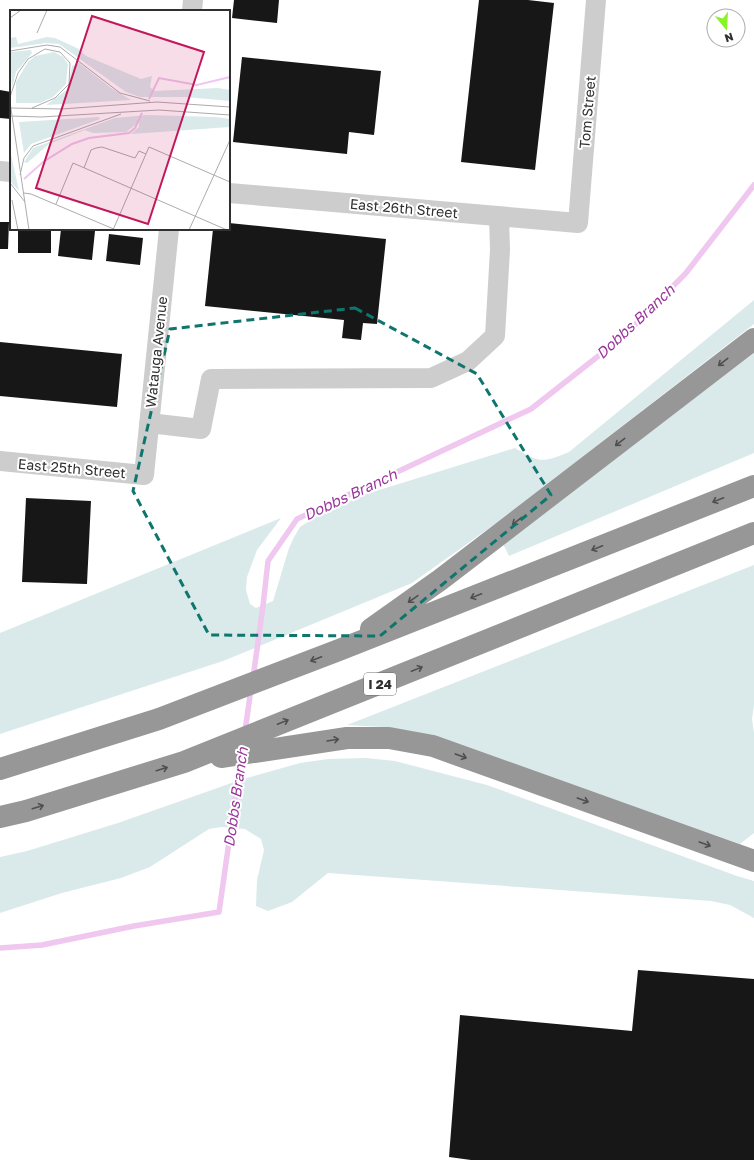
<svg xmlns="http://www.w3.org/2000/svg" width="754" height="1160" viewBox="0 0 754 1160" font-family="'Golos Text',sans-serif">
  <style>
    .green { fill: #daeaeb }
    .lines { fill: none; stroke-linecap: round; stroke-linejoin: round }
    .stream { stroke: #efc7ef; stroke-width: 5.5 }
    .building { fill: #171717 }
    .minor { stroke: #cdcdcd; stroke-width: 20 }
    .highway { stroke: #979797; stroke-width: 22 }
    .oneway { stroke: #4f4f4f }
    .marked { fill: none; stroke: #0f766e; stroke-width: 3; stroke-dasharray: 8 5; stroke-linejoin: round }
    .labels { text-anchor: middle; dominant-baseline: central; stroke-width: 4; stroke-linejoin: round; paint-order: stroke }
    .shield { fill: #fff; stroke: #6e6e6e; stroke-width: 1 }
    .shield-label { font-size: 13px; font-weight: bold; fill: #303030 }
    .street-label { font-size: 14px; fill: #303030; stroke: #fff }
    .water-label { font-size: 15px; font-style: italic; fill: #98369a; stroke: #fff }
    .inset-river { fill: none; stroke: #efc7ef; stroke-width: 2 }
    .inset-road { fill: none; stroke: #acacac; stroke-width: 1 }
    .view { fill: #c2185b; fill-opacity: 0.15; stroke: #c2185b; stroke-width: 2 }
    .inset-edge { fill: none; stroke: #303030; stroke-width: 2 }
  </style>
  <rect width="100%" height="100%" fill="#fff"/>
  <path class="green" d="M754,300V324L502,519L412,583L223,661L0,734V633L281,518L257,550L247,577L246,590L250,604L256,608L273,601L289,548L294,537L300,527L317,516L363,495L515,448C539,463 543,463 569,452Z
    M754,353V453L509,556L503,544Z
    M754,565V705L752,719L754,733V833L740,844L497,758L382,727L347,725Z
    M366,758L395,761L487,785L737,876L754,881V918L730,905L711,901L328,873L292,902L268,911L256,906L257,880L264,850L261,839L245,829L221,827L209,829L150,867L121,878L62,893L0,913V857L27,851L118,823L240,780L300,763L328,759Z"/>
  <g class="lines">
    <path class="stream" d="M253,678L263,606L268,561L297,519L531,409L625,335L686,273L754,185
      M245,731L251,689
      M0,948L42,945L134,926L219,912L241,758"/>
  </g>
  <path class="building" d="M234,0H279L277,23L232,18Z
    M479,0H528L554,3L535,170L461,162Z
    M242,57L381,71L374,135L349,132L347,154L233,142Z
    M0,90L11,92V119L0,118Z
    M0,222H9L8,249H0Z
    M229,223L386,239L377,324L363,323L361,340L342,338L344,320L205,306L213,229H229Z
    M18,229H51V253H18Z
    M61,229L95,231L92,260L58,256Z
    M109,234L143,238L140,265L106,261Z
    M0,342L122,354L117,407L0,396Z
    M26,498L91,501L87,584L22,582Z
    M638,970L754,979V1160H471L449,1157L460,1015L632,1031Z"/>
  <g class="lines">
    <path class="minor" d="M192,11L193,0
      M0,171L11,172
      M229,193L578,223L596,0
      M149,423L201,429L211,379L431,378L468,361L495,336L500,250L499,216
      M0,461L144,475L169,229"/>
    <path class="highway" d="M371,629L440,580L754,339
      M221,757L347,738H389L433,746L754,861
      M0,769L159,719L339,650L754,486
      M0,817L26,811L184,762L754,533"/>
  </g>
  <defs><path id="oneway-shaft" d="M-6 0H5M1.5-3L5.5 0L1.5 3" fill="none" stroke-width="1.6" stroke-linecap="round" stroke-linejoin="round"/></defs>
  <g class="oneway">
    <use href="#oneway-shaft" transform="translate(723 362) rotate(142)"/>
    <use href="#oneway-shaft" transform="translate(620 442) rotate(142)"/>
    <use href="#oneway-shaft" transform="translate(718 500) rotate(158)"/>
    <use href="#oneway-shaft" transform="translate(517 521) rotate(142)"/>
    <use href="#oneway-shaft" transform="translate(597 548) rotate(158)"/>
    <use href="#oneway-shaft" transform="translate(476 596) rotate(158)"/>
    <use href="#oneway-shaft" transform="translate(413 599) rotate(145)"/>
    <use href="#oneway-shaft" transform="translate(316 659) rotate(159)"/>
    <use href="#oneway-shaft" transform="translate(417 669) rotate(-22)"/>
    <use href="#oneway-shaft" transform="translate(283 722) rotate(-22)"/>
    <use href="#oneway-shaft" transform="translate(333 740) rotate(-9)"/>
    <use href="#oneway-shaft" transform="translate(461 756) rotate(20)"/>
    <use href="#oneway-shaft" transform="translate(162 769) rotate(-17)"/>
    <use href="#oneway-shaft" transform="translate(583 800) rotate(20)"/>
    <use href="#oneway-shaft" transform="translate(38 807) rotate(-17)"/>
    <use href="#oneway-shaft" transform="translate(705 844) rotate(20)"/>
  </g>
  <path class="marked" d="M355,308L477,374L551,495L380,636L209,635L133,491L170,329Z"/>
  <g class="labels">
    <rect class="shield" x="364" y="673" width="32" height="22" rx="3"/>
    <g class="shield-label">
      <text x="380" y="684">I 24</text>
    </g>
    <g class="street-label">
      <text transform="translate(587 112) rotate(-85)">Tom Street</text>
      <text transform="translate(404 208) rotate(5)">East 26th Street</text>
      <text transform="translate(156 352) rotate(-84)">Watauga Avenue</text>
      <text transform="translate(72 468) rotate(5)">East 25th Street</text>
    </g>
    <g class="water-label">
      <text transform="translate(635 321) rotate(-43)">Dobbs Branch</text>
      <text transform="translate(350 494) rotate(-25)">Dobbs Branch</text>
      <text transform="translate(235 797) rotate(-82)">Dobbs Branch</text>
    </g>
  </g>
  <g transform="translate(10 10)">
    <rect width="220" height="220" fill="#fff"/>
    <path d="M6,27L8,34L37,27L45,28L67,38L76,46L131,69L142,66L140,77L145,81L208,78L220,80V91L175,87H130L116,82L49,34L36,33L0,38V28ZM21,40L22,43L6,62L2,78L0,42ZM44,42L53,47L58,54L56,74L43,87L30,93H6V72L18,52L25,46ZM69,53L101,78L121,90L36,95L58,79L62,56ZM137,105L206,107L220,109V117L121,124L129,117V112L116,122L83,123L75,120L39,134L17,153L14,152L23,138L105,108ZM89,107L90,109L21,134L14,143L9,112ZM0,140L9,181L0,171Z" fill="#daeaeb"/>
    <path class="inset-river" d="M139,89L149,68L187,75L220,67M14,169L33,152L62,134L79,128L119,123L125,118L132,103"/>
    <path class="inset-road" d="M0,8L11,0M27,23L37,0M0,41L37,35L50,37L110,83L140,91M0,87L8,63L18,49L35,39L50,42L60,53L59,74L45,88L22,98M0,92L19,220M0,98L52,99L147,92L220,97M0,106L31,107L149,100L220,105M74,158L81,140L86,138L92,137L125,148L129,141L136,144M10,165L14,148L23,136L111,104M0,173L15,192M14,183L21,184L106,220M2,190L8,220M46,194L63,153L217,220M103,220L139,137L220,172M179,220L220,130"/>
    <path class="view" d="M82,6L194,42L138,214L26,178Z"/>
    <rect width="220" height="220" class="inset-edge"/>
  </g>
  <g transform="translate(726 28) rotate(162)"><circle r="19" fill="#ffffff" stroke="#acacac"/>
  <path d="M0-3L7 15L0 10L-7 15Z" fill="#87f424"/>
  <text y="-6" font-size="11" font-weight="bold" text-anchor="middle" fill="#303030">N</text>
  </g>
</svg>
